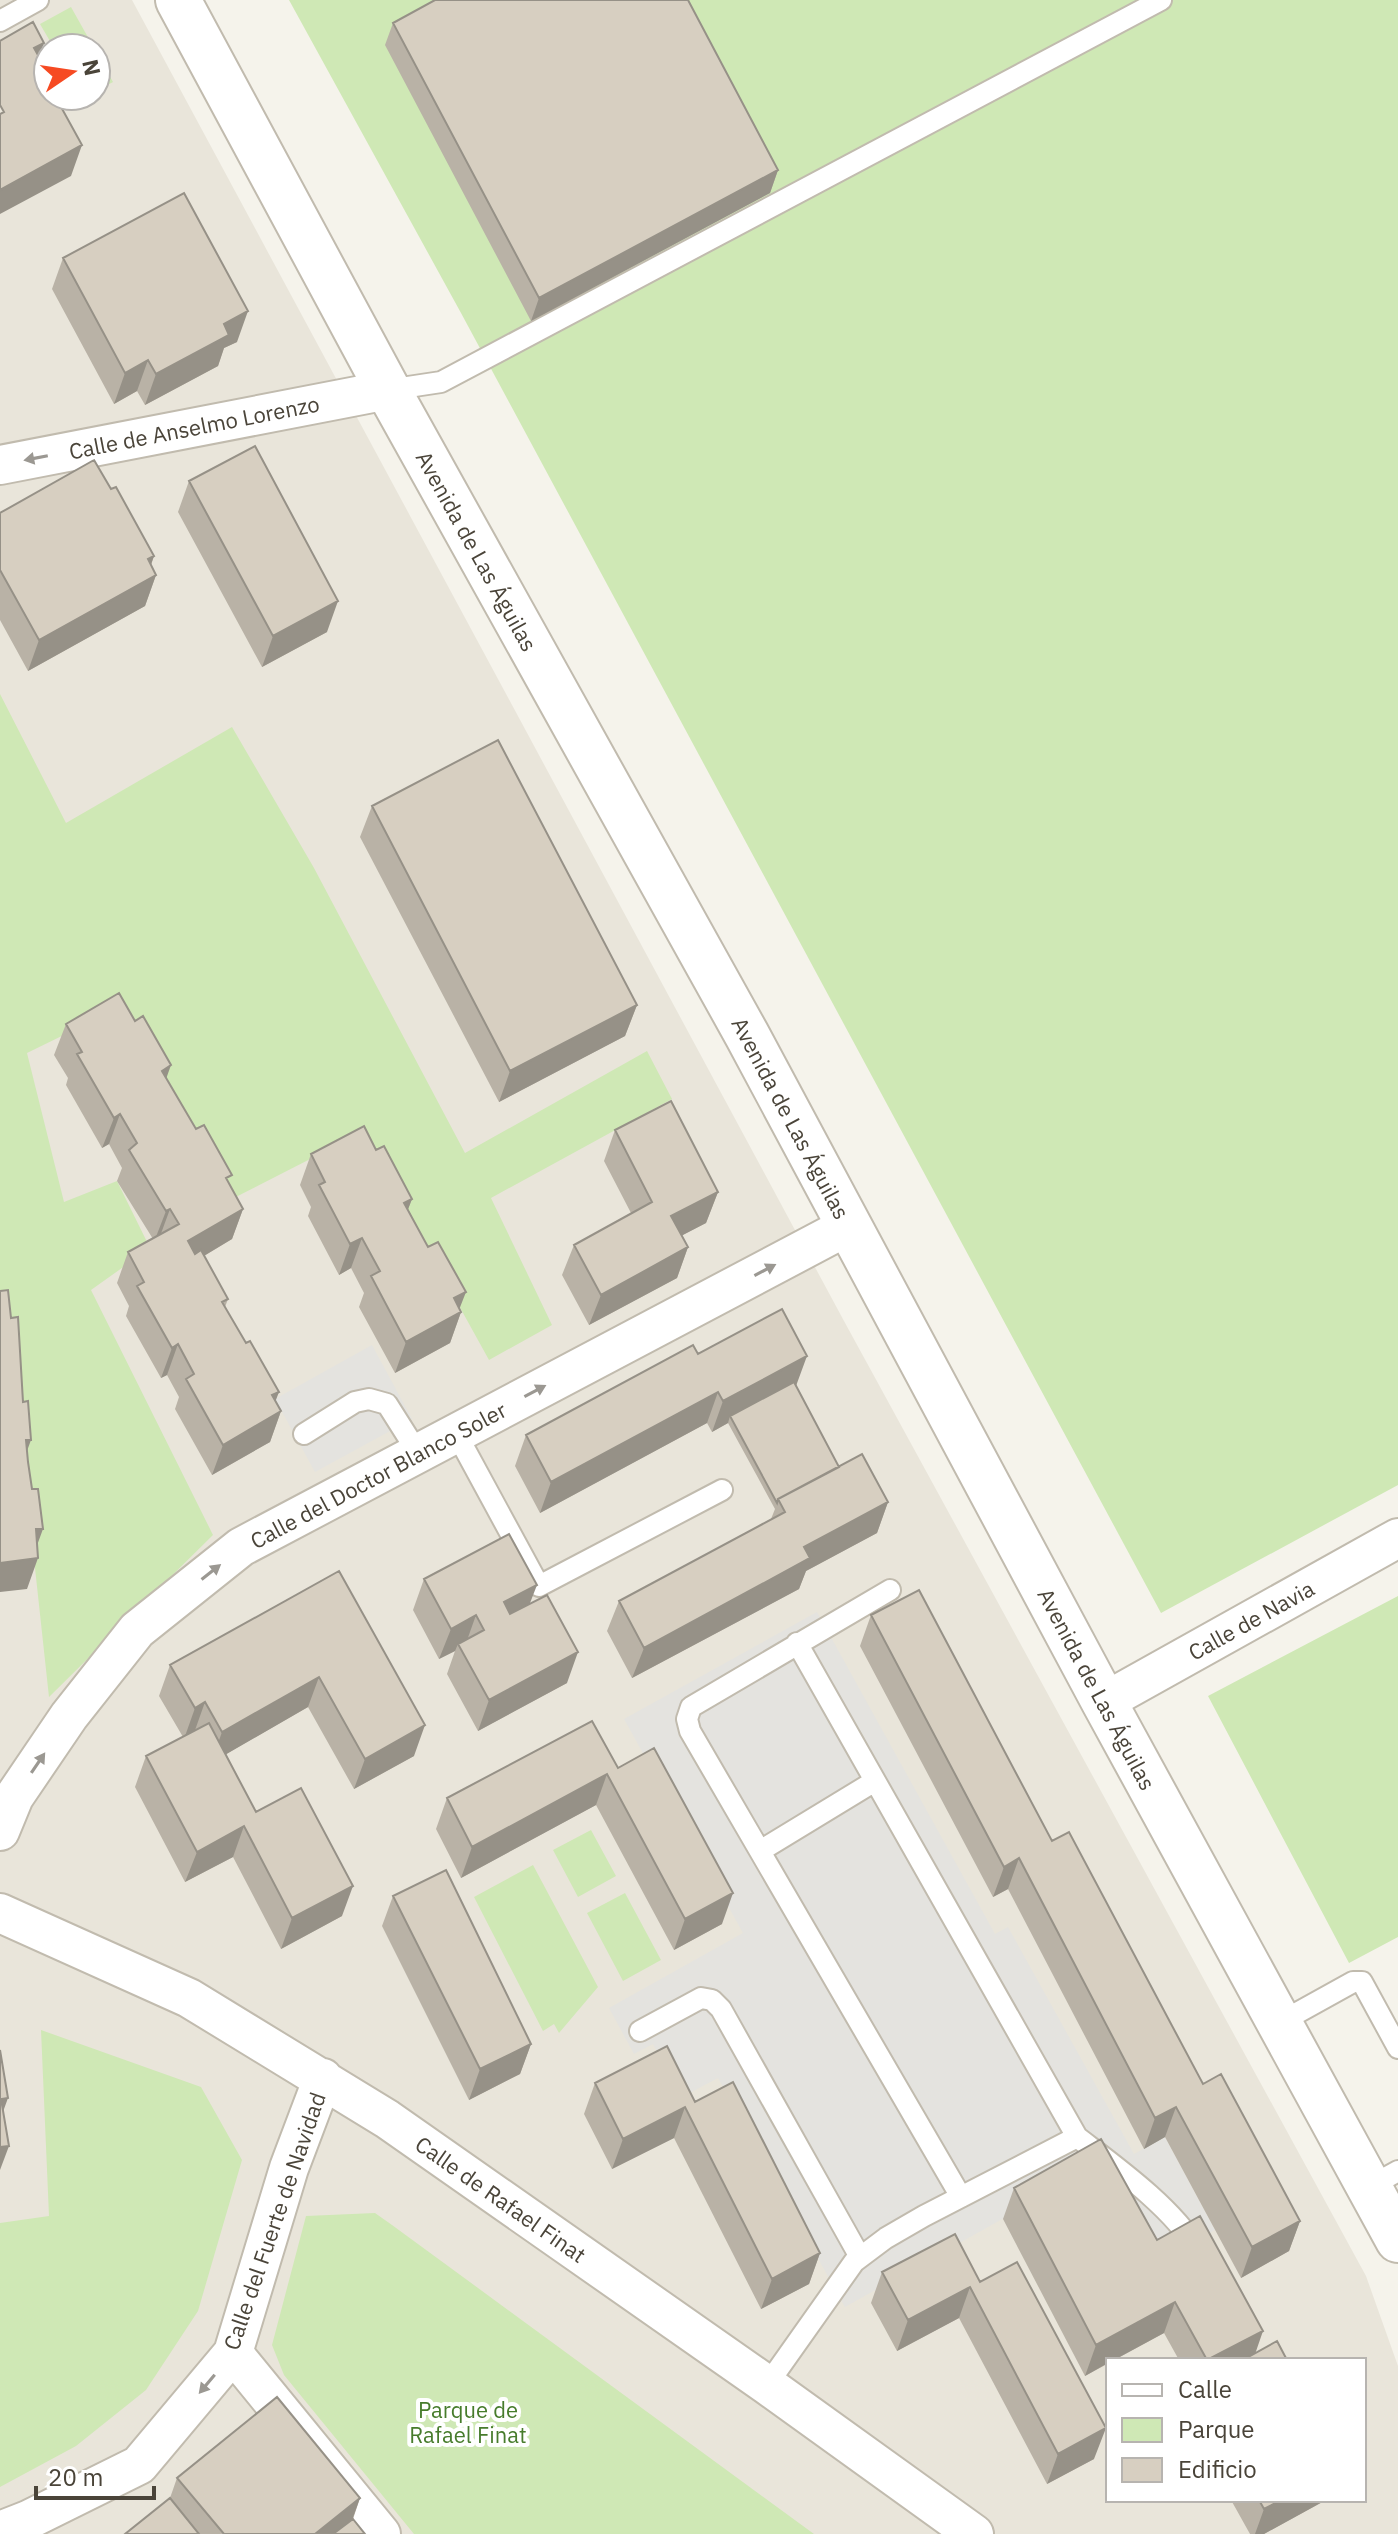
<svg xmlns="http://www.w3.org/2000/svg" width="1398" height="2534" viewBox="0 0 1398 2534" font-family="'IBM Plex Sans',sans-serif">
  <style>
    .residential { fill: #e9e5da; fill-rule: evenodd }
    .green { fill: #cfe8b5 }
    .parking { fill: #e4e3df }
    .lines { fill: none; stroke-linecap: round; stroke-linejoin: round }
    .service-casing { stroke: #c1bbae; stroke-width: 24 }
    .minor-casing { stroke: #c1bbae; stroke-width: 42 }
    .tertiary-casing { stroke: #c1bbae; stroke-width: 48 }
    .service { stroke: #fff; stroke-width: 20 }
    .minor { stroke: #fff; stroke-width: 38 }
    .tertiary { stroke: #fff; stroke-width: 44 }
    .wall { fill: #b9b2a6 }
    .shaded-wall { fill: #969187 }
    .building { fill: #d7cfc1; stroke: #969187; stroke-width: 2 }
    .oneway { fill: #9b9892 }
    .labels { text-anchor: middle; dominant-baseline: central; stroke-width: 8; stroke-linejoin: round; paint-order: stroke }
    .street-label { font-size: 22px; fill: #4a4439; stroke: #fff }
    .park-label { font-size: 22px; fill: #477c2c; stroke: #fff }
  </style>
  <rect width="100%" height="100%" fill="#f5f3eb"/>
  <path class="residential" d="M0,0H132L844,1321L1366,2276L1398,2366V2534H0ZM48,48H96V96H48ZM1108,2360H1364V2500H1108Z"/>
  <path class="green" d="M289,0H1398V1485L1161,1613L461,313Z
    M71,7L94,48H54L40,24Z
    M96,52L113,82L96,91Z
    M0,694L66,823L232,727L314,868L465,1153L647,1051L672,1099L491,1198L552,1325L489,1360L363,1132L226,1202L115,1010L27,1053L64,1202L117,1181L150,1248L91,1290L213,1535L49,1697L7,1310H0Z
    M1398,1596V1937L1349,1963L1208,1696Z
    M591,1830L616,1876L578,1897L553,1850Z
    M533,1865L598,1987L559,2033L554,2024L543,2031L474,1897Z
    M625,1893L661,1960L623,1981L587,1913Z
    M41,2030L201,2087L242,2160L198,2311L146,2390L76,2446L0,2487V2223L49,2216Z
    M375,2213L392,2225L814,2534H414L284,2375L272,2345L306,2216Z"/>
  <path class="parking" d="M372,1345L412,1419L315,1472L275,1399Z
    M817,1612L995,1934L1008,1927L1134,2154L1165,2137L1215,2230L1146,2270L1090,2170L845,2307L718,2078L682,2097L653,2044L634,2054L609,2008L743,1933L624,1719Z"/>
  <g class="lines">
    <defs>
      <path id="service" d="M0,21L38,0
        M388,390L441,382L1161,0
        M456,1433L539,1586L722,1490
        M304,1434L355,1402L369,1399L387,1404L418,1453
        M890,1590L691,1707L687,1719L690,1731L961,2197
        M797,1643L1077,2137C1116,2167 1172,2207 1197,2249
        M760,1851L875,1781
        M1279,2023L1353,1982H1362L1398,2048
        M640,2031L701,1998L712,2000L721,2009L860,2257
        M1369,2187L1398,2171
        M767,2385L854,2262L886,2238L924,2216L1077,2137"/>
      <path id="minor" d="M0,465L388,390
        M1104,1702L1398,1538
        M0,1831L14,1797L69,1716L137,1630L241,1547L848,1226
        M0,1913L189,1998L387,2119L767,2385L974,2534
        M233,2353L381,2534
        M0,2531L28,2520L139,2465L233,2353L289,2168L323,2078"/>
      <path id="tertiary" d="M178,0L388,390L747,1035L1104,1702L1398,2240"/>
    </defs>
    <use href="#service" class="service-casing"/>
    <use href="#minor" class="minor-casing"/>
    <use href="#tertiary" class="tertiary-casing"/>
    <use href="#service" class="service"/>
    <use href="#minor" class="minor"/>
    <use href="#tertiary" class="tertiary"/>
  </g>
  <path class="wall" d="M393,23L778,170L770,193L531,321L385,45Z
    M63,258L237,342L224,348L218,366L145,405L137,391L114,404L52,289Z
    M189,481L327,632L262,667L178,512Z
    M111,489L154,556L151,565L156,575L145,606L28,671L0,620V513Z
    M372,806L637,1005L625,1036L499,1102L360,837Z
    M66,1024L166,1078L243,1209L232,1239L204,1256L228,1299L225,1307L281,1411L270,1442L212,1475L175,1409L179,1397L167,1375L161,1378L126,1316L129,1306L117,1283L128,1252L153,1239L117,1181L122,1168L109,1144L102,1148L66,1085L68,1078L54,1055Z
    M615,1130L718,1192L706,1223L682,1235L688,1247L677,1278L589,1325L562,1275L574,1245L631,1213L604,1161Z
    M376,1150L412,1199L408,1209L461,1312L450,1343L395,1373L359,1307L364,1293L351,1268L339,1275L308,1216L311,1207L300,1185L311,1154Z
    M698,1354L796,1386L839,1467L888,1502L877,1533L806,1571L799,1589L632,1678L607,1631L619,1601L771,1519L775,1509L728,1423L712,1432L707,1423L540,1513L515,1466L526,1435Z
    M339,1571L414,1756L354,1789L308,1707L226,1754L256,1812L342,1916L281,1949L233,1857L185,1882L135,1787L146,1756L183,1737L159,1696L170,1665Z
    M424,1579L530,1604L567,1683L478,1731L447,1674L455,1651L439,1659L413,1610Z
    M871,1615L1052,1841L1203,2084L1300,2221L1289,2251L1241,2278L1165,2137L1144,2149L1008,1889L993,1897L860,1646Z
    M618,1768L722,1924L674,1950L596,1805L461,1878L436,1829L447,1798Z
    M393,1896L531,2044L520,2074L469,2100L382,1926Z
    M595,2083L695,2102L820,2253L809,2284L761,2309L674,2138L612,2169L584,2114Z
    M1014,2188L1157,2240L1255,2353L1287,2360H1179L1164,2333L1085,2376L1003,2219Z
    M882,2272L980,2282L1094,2459L1047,2484L959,2318L897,2351L871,2303Z
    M177,2478L360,2498L353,2519L365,2534H125L170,2498Z
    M1231,2500H1326L1264,2534H1250Z"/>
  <path class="shaded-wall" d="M44,43L33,73L34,48Z
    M82,145L71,176L0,214V190Z
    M778,170L770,193L531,321L539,298Z
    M248,311L237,342L224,348L218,366L145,405L156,374L224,324Z
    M148,360L137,391L114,404L125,373Z
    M154,556L145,581L156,575L145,606L28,671L39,640L148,559Z
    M338,601L327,632L262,667L273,636Z
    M637,1005L625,1036L499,1102L510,1071Z
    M171,1065L160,1096L162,1071Z
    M120,1114L109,1144L102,1148L114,1118Z
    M718,1192L706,1223L660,1247L671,1216Z
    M412,1199L400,1230L404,1203Z
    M170,1209L159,1239L154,1242L166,1211Z
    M243,1209L232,1239L177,1272L188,1241Z
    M362,1238L351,1268L339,1275L350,1244Z
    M688,1247L677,1278L589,1325L601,1295Z
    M466,1292L457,1315L461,1312L450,1343L395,1373L406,1342L454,1298Z
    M178,1344L167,1375L161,1378L172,1348Z
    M807,1356L796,1386L730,1416L728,1423L712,1432L723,1401Z
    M279,1392L269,1418L281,1411L270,1442L212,1475L223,1445L272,1395Z
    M718,1392L707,1423L540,1513L551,1482Z
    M26,1440H31L20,1470Z
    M888,1502L877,1533L806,1571L799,1589L632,1678L644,1648L804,1547Z
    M36,1529H43L32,1559Z
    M38,1558L27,1589L0,1592V1563Z
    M537,1585L525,1616L493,1633L504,1602Z
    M476,1615L465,1646L458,1644L455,1651L439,1659L451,1629Z
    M578,1652L567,1683L478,1731L489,1700Z
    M319,1677L308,1707L211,1763L222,1732Z
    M205,1702L194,1733L184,1739L195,1708Z
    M425,1725L414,1756L354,1789L365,1759Z
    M607,1774L596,1805L461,1878L472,1847Z
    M244,1826L233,1857L185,1882L197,1852Z
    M1019,1858L1008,1889L993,1897L1004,1867Z
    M353,1886L342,1916L281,1949L292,1918Z
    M733,1893L722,1924L674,1950L685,1919Z
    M531,2044L520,2074L469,2100L480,2069Z
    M8,2098L0,2120L1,2099Z
    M685,2107L674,2138L612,2169L623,2139Z
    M1176,2107L1165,2137L1144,2149L1155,2118Z
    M9,2146L0,2170V2147Z
    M1300,2221L1289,2251L1241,2278L1252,2247Z
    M820,2253L809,2284L761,2309L772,2279Z
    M970,2287L959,2318L897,2351L908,2320Z
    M1175,2302L1164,2333L1114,2360H1108V2363L1085,2376L1096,2345Z
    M1263,2331L1253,2360H1207Z
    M1106,2428L1094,2459L1047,2484L1058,2454Z
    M360,2498L347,2534H315Z
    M1281,2500H1326L1264,2534H1255L1264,2509Z"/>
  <path class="building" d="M435,0H688L778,170L539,298L393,23Z
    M33,22L44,43L34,48L48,73V96H55L82,145L0,190V114L4,112L0,105V41Z
    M184,193L248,311L224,324L229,335L156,374L148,360L125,373L63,258Z
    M255,446L338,601L273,636L189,481Z
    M94,460L111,489L116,487L154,556L148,559L156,575L39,640L0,570V513Z
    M498,740L637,1005L510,1071L372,806Z
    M119,993L135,1021L143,1016L171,1065L162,1071L196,1129L204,1125L232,1175L226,1178L243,1209L188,1241L195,1254L201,1250L228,1299L222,1302L246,1343L250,1341L279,1392L272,1395L281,1411L223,1445L186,1379L194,1374L178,1344L172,1348L137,1286L144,1282L128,1252L179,1224L170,1209L166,1211L129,1150L137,1143L120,1114L114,1118L77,1054L82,1052L66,1024Z
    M671,1101L718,1192L671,1216L688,1247L601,1295L574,1245L652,1202L615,1130Z
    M364,1126L376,1150L384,1146L412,1199L404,1203L428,1247L438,1242L466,1292L454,1298L461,1312L406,1342L371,1276L380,1271L362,1238L350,1244L319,1185L325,1182L311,1154Z
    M8,1290L11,1318L18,1317L23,1402L28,1401L31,1440H26L28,1462L32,1489H38L43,1529H36L38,1558L0,1563V1291Z
    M782,1309L807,1356L723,1401L718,1392L551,1482L526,1435L693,1345L698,1354Z
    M794,1382L839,1467L778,1499L777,1503L730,1416Z
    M862,1454L888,1502L804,1547L810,1558L644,1648L619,1601L785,1512L778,1499Z
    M509,1534L537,1585L504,1602L510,1614L547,1595L578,1652L489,1700L458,1644L484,1630L476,1615L451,1629L424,1579Z
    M339,1571L425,1725L365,1759L319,1677L222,1732L205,1702L195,1708L170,1665Z
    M919,1590L1052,1841L1069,1832L1203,2084L1221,2074L1300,2221L1252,2247L1176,2107L1155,2118L1019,1858L1004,1867L871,1615Z
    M592,1721L618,1768L654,1748L733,1893L685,1919L607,1774L472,1847L447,1798Z
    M209,1723L256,1812L301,1788L353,1886L292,1918L244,1826L197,1852L146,1756Z
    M446,1870L531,2044L480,2069L393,1896Z
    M667,2046L695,2102L733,2082L820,2253L772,2279L685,2107L623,2139L595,2083Z
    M0,2050L8,2098L1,2099L9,2146L0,2147Z
    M1101,2139L1157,2240L1200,2216L1263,2331L1207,2360L1175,2302L1096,2345L1014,2188Z
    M955,2234L980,2282L1017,2262L1106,2428L1058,2454L970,2287L908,2320L882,2272Z
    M1277,2341L1287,2360H1243Z
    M277,2397L360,2498L315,2534H224L177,2478Z
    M170,2498L199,2534H125Z
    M1259,2500H1281L1264,2509Z
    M353,2519L365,2534H333Z"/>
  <defs><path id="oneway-solid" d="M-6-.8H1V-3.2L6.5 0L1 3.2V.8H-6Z" transform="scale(2)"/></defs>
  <g class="oneway">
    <use href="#oneway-solid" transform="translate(36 458) rotate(169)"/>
    <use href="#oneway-solid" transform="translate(765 1270) rotate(-28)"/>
    <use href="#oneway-solid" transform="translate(535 1391) rotate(-28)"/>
    <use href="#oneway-solid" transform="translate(211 1572) rotate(-38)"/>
    <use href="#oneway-solid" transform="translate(38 1763) rotate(-56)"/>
    <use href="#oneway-solid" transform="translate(207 2384) rotate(130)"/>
  </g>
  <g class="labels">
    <g class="street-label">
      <text transform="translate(194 427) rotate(-11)">Calle de Anselmo Lorenzo</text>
      <text transform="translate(477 551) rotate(61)">Avenida de Las Águilas</text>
      <text transform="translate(791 1118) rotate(62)">Avenida de Las Águilas</text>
      <text transform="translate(378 1475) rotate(-28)">Calle del Doctor Blanco Soler</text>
      <text transform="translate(1251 1620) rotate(-29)">Calle de Navia</text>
      <text transform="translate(1097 1689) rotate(62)">Avenida de Las Águilas</text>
      <text transform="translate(501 2199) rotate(35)">Calle de Rafael Finat</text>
      <text transform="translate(274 2221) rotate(-71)">Calle del Fuerte de Navidad</text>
    </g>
    <g class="park-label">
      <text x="468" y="2409">Parque de<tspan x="468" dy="25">Rafael Finat</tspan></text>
    </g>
  </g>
  <rect x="1106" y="2358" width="260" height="144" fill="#ffffff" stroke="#b7b4b0" stroke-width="2"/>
  <rect x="1122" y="2384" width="40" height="12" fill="#ffffff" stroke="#b7b4b0" stroke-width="2"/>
  <text x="1178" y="2398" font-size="24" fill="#4a4439">Calle</text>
  <rect x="1122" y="2418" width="40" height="24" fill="#cfe8b5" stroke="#b7b4b0" stroke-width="2"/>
  <text x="1178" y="2438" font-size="24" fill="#4a4439">Parque</text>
  <rect x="1122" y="2458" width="40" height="24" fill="#d7cfc1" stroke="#b7b4b0" stroke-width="2"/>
  <text x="1178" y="2478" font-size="24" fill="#4a4439">Edificio</text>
  <g transform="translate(72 72) rotate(77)"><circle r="38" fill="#ffffff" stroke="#b7b4b0" stroke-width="2"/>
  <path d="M0-6L14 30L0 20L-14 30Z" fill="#f64a22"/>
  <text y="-12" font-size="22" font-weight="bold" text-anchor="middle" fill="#4a4439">N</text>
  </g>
  <path d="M36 2486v12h118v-12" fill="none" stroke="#4a4439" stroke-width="4"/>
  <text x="48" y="2486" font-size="24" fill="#4a4439" stroke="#ffffff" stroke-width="6" paint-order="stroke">20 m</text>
</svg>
